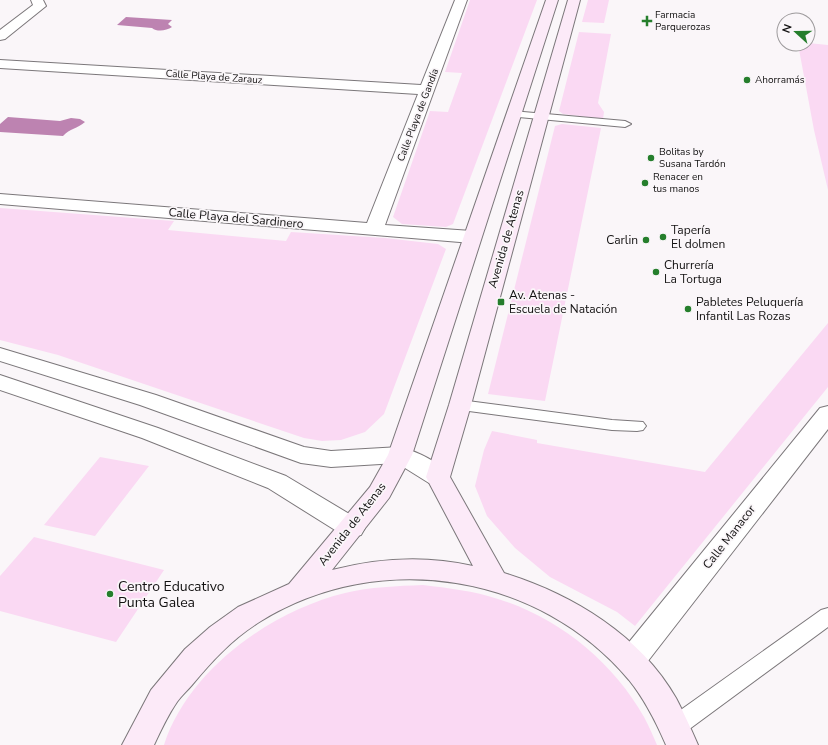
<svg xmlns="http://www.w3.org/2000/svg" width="828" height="745" viewBox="0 0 828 745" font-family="'Nunito Sans',sans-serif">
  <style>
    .green { fill: #fad9f3 }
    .water { fill: #bd83b1 }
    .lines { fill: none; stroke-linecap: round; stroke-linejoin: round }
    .lane-casing { stroke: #7b777a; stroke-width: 2 }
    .street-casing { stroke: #7b777a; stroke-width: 2 }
    .secondary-casing { stroke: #7b777a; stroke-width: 2 }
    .lane { fill: #fff; fill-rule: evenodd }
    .street { fill: #fff; fill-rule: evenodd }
    .secondary { fill: #fceaf8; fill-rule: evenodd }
    .poi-dot { fill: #257e2c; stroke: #faf6f9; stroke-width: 1.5 }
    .labels { text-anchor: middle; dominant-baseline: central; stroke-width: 3.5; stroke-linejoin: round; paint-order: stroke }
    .far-poi-label { font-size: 10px; fill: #121111; stroke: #faf6f9; text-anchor: start }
    .far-street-label { font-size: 10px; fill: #121111; stroke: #faf6f9 }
    .street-label { font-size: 12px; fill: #121111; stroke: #faf6f9 }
    .poi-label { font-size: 12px; fill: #121111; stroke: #faf6f9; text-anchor: start }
    .near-poi-label { font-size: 14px; fill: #121111; stroke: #faf6f9; text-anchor: start }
  </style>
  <rect width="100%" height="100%" fill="#faf6f9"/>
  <path class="green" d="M470,0H537L453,224L446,227L402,224L393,217L430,111L448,112L462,73L445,72Z
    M588,0H609L604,23L582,22Z
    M579,32L611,34L598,103L604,112L603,119L563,114L559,111Z
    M808,43L828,45V190L814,130L798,44Z
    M562,124L601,128L545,401L488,394L555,126Z
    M0,208L174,221L168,230L286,241L291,232L385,238L438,244L446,249L384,414L365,432L341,440L322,441L304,438L58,355L0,340Z
    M828,323V387L635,626L617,612L550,577L515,548L487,516L475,486L484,450L492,431L537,440V443L705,472Z
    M100,457L149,466L95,536L44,525Z
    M34,537L164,570L116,642L0,611V576Z
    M423,585C448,588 474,591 498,599C559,618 613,662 644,717C649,726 653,736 657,745H164C188,670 271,611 345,593C370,587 397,586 423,585Z"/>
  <path class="water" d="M126,17L172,20L168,24L172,27C166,31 157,32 152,28L117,25Z
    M8,117L60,121L71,118L80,119L85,122C77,129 70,128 63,136L0,132V124Z"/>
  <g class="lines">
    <defs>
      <path id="lane" d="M512,111L625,121L631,124L625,127L508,116L507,114L508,112Z
        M460,400L612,420L643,422L646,426L643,430L637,431L612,430L454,409L452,405L454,401Z
        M828,608V627L684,733L676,736L668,733L665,726L668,719L821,610Z"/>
      <path id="street" d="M31,0H43L46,6L5,39L0,40V30L33,5Z
        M455,0H467L385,225L472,231L479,233L481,237L479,241L472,243L0,204V194L367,223L418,94L0,68V60L421,85Z
        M0,348L156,395L304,447L331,451L400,447C416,451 442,463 450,477L447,483L438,485L429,483L397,463L331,467L301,463L140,405L0,361Z
        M0,375L158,428L286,476L361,521L365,528L361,535L352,537L343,535L268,488L142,438L0,390Z
        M828,406V429L641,670L631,673L621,670L616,661L621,652L820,408Z"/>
      <path id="secondary" d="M546,0H558L412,455L389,498L332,570C378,558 426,555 473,566L426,477L449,405L568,0H580L471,405L450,477L504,573C572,594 640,635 676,698C684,713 691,729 698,745H666C656,722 645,700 629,680C539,573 380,548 261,621C233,638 212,661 192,685C187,691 181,696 177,702C168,715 161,730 154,745H122L151,690L185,649L210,627L238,607L289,584L370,487L388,455Z"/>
    </defs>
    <use href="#lane" class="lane-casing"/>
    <use href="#street" class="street-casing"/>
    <use href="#secondary" class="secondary-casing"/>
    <use href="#lane" class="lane"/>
    <use href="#street" class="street"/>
    <use href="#secondary" class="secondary"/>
  </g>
  <g class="poi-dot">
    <path d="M645 15h4v4h4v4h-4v4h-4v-4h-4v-4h4z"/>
    <circle cx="747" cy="80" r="4"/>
    <circle cx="651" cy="158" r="4"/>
    <circle cx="645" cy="183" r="4"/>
    <circle cx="663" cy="237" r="4"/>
    <circle cx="646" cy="240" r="4"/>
    <circle cx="656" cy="272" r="4"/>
    <rect x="497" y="298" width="8" height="8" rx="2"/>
    <circle cx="688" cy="309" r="4"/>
    <circle cx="110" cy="594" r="4"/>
  </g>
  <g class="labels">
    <g class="far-poi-label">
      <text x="655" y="15">Farmacia<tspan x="655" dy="12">Parquerozas</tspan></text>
      <text x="755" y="80">Ahorramás</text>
      <text x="659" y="152">Bolitas by<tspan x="659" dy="12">Susana Tardón</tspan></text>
      <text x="653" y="177">Renacer en<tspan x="653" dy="12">tus manos</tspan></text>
    </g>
    <g class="far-street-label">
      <text transform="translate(214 77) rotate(4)">Calle Playa de Zarauz</text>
      <text transform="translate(418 115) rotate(-69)">Calle Playa de Gandía</text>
    </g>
    <g class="street-label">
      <text transform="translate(236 218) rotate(5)">Calle Playa del Sardinero</text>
      <text transform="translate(506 239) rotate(-74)">Avenida de Atenas</text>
      <text transform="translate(352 524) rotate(-52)">Avenida de Atenas</text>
      <text transform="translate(729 537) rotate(-52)">Calle Manacor</text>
    </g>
    <g class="poi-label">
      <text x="671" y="230">Tapería<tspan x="671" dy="14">El dolmen</tspan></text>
      <text x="638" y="240" text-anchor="end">Carlin</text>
      <text x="664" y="265">Churrería<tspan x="664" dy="14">La Tortuga</tspan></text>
      <text x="509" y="295">Av. Atenas -<tspan x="509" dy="14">Escuela de Natación</tspan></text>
      <text x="696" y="302">Pabletes Peluquería<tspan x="696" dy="14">Infantil Las Rozas</tspan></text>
    </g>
    <g class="near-poi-label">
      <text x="118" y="586">Centro Educativo<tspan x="118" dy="16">Punta Galea</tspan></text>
    </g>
  </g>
  <g transform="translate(796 32) rotate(291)"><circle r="19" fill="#faf6f9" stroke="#9d9a9c"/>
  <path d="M0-3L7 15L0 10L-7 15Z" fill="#257e2c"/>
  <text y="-6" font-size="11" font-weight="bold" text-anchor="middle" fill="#121111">N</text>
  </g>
</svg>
